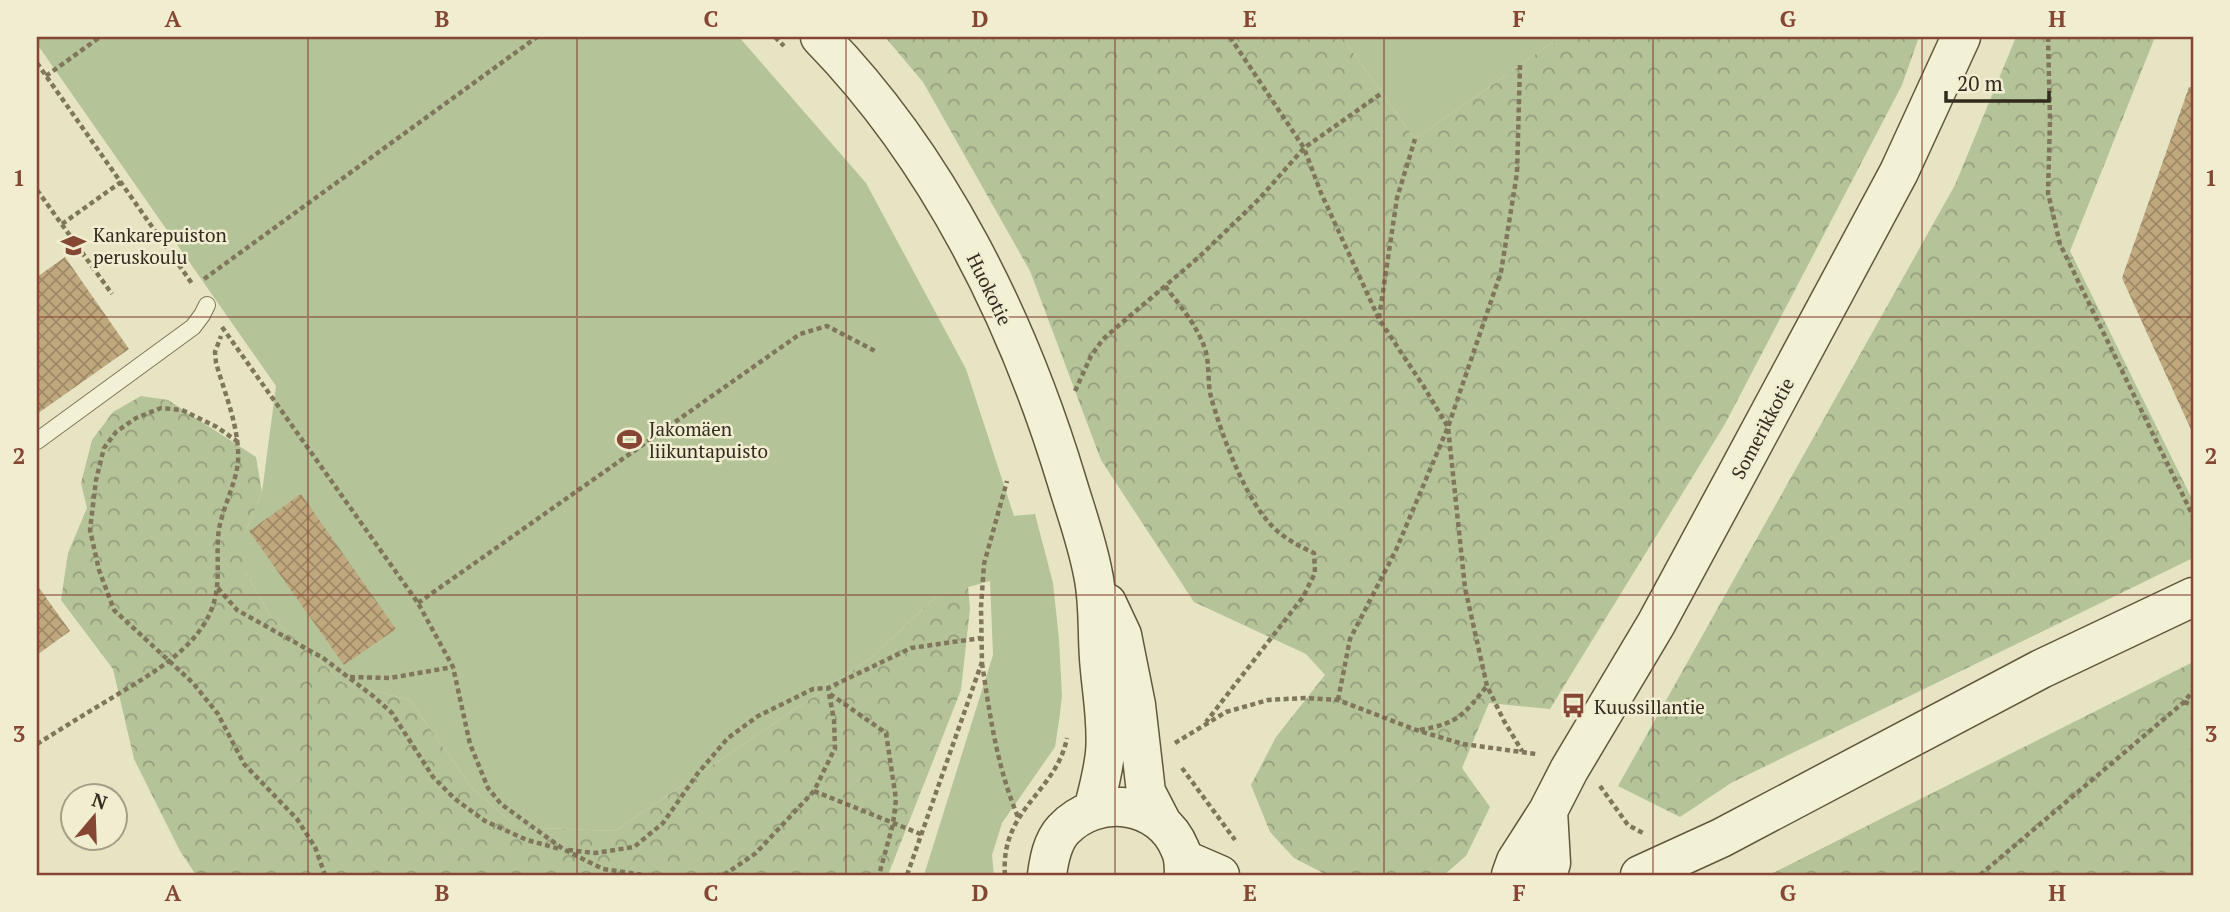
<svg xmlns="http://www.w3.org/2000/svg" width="2230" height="912" viewBox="0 0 2230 912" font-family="'PT Serif',serif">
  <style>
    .green { fill: #b5c399 }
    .forest { fill: url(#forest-crowns) }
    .building { fill: url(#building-cross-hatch) }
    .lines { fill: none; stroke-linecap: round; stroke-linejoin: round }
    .lane-casing { stroke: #7f765c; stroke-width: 18 }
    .secondary-casing { stroke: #60573f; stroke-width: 41 }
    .path { stroke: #7f765c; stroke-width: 4.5; stroke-dasharray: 5 3.5; stroke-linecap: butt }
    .lane { stroke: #f3f1d5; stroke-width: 16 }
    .secondary { stroke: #f3f1d5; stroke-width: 38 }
    .grid { fill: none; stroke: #854634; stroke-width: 2; stroke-opacity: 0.55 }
    .labels { text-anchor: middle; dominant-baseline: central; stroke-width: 5; stroke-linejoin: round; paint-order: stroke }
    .poi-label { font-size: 19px; fill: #312b1e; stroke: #f0edd1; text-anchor: start }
    .street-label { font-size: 19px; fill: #312b1e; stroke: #f0edd1 }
    .neatline { fill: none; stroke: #854634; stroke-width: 2.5 }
    .grid-label { font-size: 23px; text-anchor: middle; font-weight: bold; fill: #854634 }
  </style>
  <defs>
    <pattern id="forest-crowns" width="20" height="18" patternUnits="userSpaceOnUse" patternTransform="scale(1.75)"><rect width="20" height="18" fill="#b5c399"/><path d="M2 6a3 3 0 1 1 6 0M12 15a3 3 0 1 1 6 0" fill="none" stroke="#949f7c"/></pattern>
    <pattern id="building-cross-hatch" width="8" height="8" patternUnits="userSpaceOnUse" patternTransform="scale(1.75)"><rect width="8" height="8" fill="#c0a87e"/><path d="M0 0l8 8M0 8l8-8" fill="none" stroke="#9d8967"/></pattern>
  </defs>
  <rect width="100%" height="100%" fill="#e7e4c3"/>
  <path class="green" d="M37,37H739L866,183L966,369L1014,516L1035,514L1053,583L1059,639L1062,696L1059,721L1055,747L1002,823L992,855L994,875H924L993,655L990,581L937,596L872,657L615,831L517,827L472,788L410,700L344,683L272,618L245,571V534L262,492L276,386L37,44Z
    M1342,37H1560L1415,139Z"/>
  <path class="forest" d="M885,37H1342L1415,139L1560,37H1919L1902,85L1725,424L1550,709L1489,703L1462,768L1490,807L1466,856L1444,875H1327L1294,858L1270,832L1251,785L1276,737L1325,675L1306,654L1194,602L1101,460L1030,271L923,82Z
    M2016,37H2155L2070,251L2193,501V558L1731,783L1680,817L1618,786L1955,185Z
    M141,396L168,400L256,457L262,492L245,534V571L272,618L344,683L410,700L472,788L517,827L615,831L872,657L937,596L968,586L970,609L961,690L888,875H196L180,851L134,759L113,669L61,600L68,553L87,508L81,483L92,440L113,412Z
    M2193,662V875H1769Z"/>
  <path class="building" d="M2189,87H2193V434L2122,278Z
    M65,257L129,349L37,414V277Z
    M301,494L396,629L344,665L249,531Z
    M37,585L70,631L37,655Z"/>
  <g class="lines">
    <defs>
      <path id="lane" d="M37,441L193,327L202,315L207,305"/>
      <path id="secondary" d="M820,37C939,159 1018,320 1067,482C1076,512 1087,542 1093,574C1099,601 1097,631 1099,658C1101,689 1108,723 1105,753C1103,773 1098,791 1093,810
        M1107,603L1122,635L1136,705L1146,792L1162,823
        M1183,859L1220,875
        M1047,875C1049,860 1052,842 1063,830C1097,793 1161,801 1180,849C1184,857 1184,866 1184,875
        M1511,875L1516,861L1548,811L1569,770L1656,624L1738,472L1899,172L1961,37
        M1547,875L1551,863L1548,811
        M1640,875L1721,838L2041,669L2193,597"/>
    </defs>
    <use href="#lane" class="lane-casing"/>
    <use href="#secondary" class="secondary-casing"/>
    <path class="path" d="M775,37L784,46
      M1230,37L1304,148L1321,193L1379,319L1424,387L1448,427L1465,588L1487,686L1504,721L1522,751
      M2048,37L2050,120L2048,193L2060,244L2193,516
      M37,63L193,285
      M46,76L100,37
      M37,190L112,294
      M62,224L121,182
      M204,279L537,37
      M1165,286C1180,306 1197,325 1205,349C1210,364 1207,382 1211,397C1222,436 1245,499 1273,527C1285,539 1299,546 1314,553L1315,573L1303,597L1206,722
      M1379,318L1397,198L1415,139
      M222,327L418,603L453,667L470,744L488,788L501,804L563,849L603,869L643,875
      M1075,391L1091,356L1103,339L1199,257L1259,199L1304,148L1382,93
      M238,442L217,427L182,410L161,408L136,418L116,432L104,448L96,480L90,530L99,570L114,610L193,683L218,714L244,764L297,819L315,847L325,875
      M218,588L237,610L323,658L373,696L392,713L433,777L455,799L485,821L527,840L560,849
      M418,603L800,334L827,326L875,351
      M982,663C990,716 997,767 1018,817
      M350,677L390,678L453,667
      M830,694L886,733L896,799L893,824L879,875
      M1338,700L1350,639L1396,550L1448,427L1501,272L1517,173L1520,65
      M2184,702L2193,705
      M1420,730C1459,723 1463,715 1487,686
      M1175,743L1226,712L1268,700L1304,698L1338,700L1419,731L1463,744L1536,754
      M37,744C61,729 85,714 110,699C147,676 196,651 212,608C222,583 215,555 219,529C223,507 236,483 238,462C240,429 225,394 216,363L215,352L221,336
      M1182,768L1235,840
      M1600,786L1628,825L1643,833
      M814,791L923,835
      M568,850L595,853L634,847L663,823L698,773L728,738L758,716L813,689L828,688L911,648L981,638
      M708,875H743
      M724,875L756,853L814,791L835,748L834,720L828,688
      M907,875L982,662L981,607L984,564L1007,481
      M1005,875C1000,809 1056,793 1067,738
      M1980,875L2184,702L2193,691"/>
    <use href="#lane" class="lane"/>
    <use href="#secondary" class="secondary"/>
  </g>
  <path class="grid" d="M308,37V875M577,37V875M846,37V875M1115,37V875M1384,37V875M1653,37V875M1922,37V875M37,317H2193M37,595H2193"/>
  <defs>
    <symbol id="school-bare" viewBox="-9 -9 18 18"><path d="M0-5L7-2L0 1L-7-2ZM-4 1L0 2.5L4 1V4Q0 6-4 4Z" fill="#854634" stroke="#f0edd1" stroke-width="2.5" paint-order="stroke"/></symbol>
    <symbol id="stadium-bare" viewBox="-9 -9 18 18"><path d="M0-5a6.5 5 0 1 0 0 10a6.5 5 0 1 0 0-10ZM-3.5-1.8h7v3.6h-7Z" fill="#854634" stroke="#f0edd1" stroke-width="2.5" paint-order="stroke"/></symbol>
    <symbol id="bus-bare" viewBox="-9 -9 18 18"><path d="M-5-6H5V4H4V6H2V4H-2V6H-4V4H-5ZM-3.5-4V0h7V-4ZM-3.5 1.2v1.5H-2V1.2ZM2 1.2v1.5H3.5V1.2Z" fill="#854634" stroke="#f0edd1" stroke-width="2.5" paint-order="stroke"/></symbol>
  </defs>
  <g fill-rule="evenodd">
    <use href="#school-bare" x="56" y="228" width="35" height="35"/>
    <use href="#stadium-bare" x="612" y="422" width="35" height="35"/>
    <use href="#bus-bare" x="1556" y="688" width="35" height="35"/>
  </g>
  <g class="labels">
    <g class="poi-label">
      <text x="93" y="234">Kankarepuiston<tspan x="93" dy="22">peruskoulu</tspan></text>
      <text x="649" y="428">Jakomäen<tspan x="649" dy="22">liikuntapuisto</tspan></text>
      <text x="1594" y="706">Kuussillantie</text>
    </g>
    <g class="street-label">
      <text transform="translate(990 289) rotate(64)">Huokotie</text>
      <text transform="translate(1762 428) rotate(-62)">Somerikkotie</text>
    </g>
  </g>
  <rect width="2230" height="912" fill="none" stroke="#f0edd1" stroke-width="77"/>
  <g transform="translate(94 817) rotate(19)"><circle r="33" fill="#f0edd1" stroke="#a49f89" stroke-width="2"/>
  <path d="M0-5L12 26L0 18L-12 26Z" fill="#854634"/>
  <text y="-10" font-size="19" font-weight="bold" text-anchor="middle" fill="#312b1e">N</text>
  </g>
  <path d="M1946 91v10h103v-10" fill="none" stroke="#312b1e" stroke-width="3.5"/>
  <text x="1957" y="91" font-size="21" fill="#312b1e" stroke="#f0edd1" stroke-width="5" paint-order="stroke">20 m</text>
  <rect x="38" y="38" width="2154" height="836" class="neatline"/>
  <g class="grid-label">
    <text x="173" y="27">A</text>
    <text x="442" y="27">B</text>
    <text x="711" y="27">C</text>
    <text x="980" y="27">D</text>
    <text x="1250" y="27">E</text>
    <text x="1519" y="27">F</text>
    <text x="1788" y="27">G</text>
    <text x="2057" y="27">H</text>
    <text x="19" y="186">1</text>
    <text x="2211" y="186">1</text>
    <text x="19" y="464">2</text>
    <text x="2211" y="464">2</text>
    <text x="19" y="742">3</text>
    <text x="2211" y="742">3</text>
    <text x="173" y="901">A</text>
    <text x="442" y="901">B</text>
    <text x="711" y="901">C</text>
    <text x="980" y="901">D</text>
    <text x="1250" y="901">E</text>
    <text x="1519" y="901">F</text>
    <text x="1788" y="901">G</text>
    <text x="2057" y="901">H</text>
  </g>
</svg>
